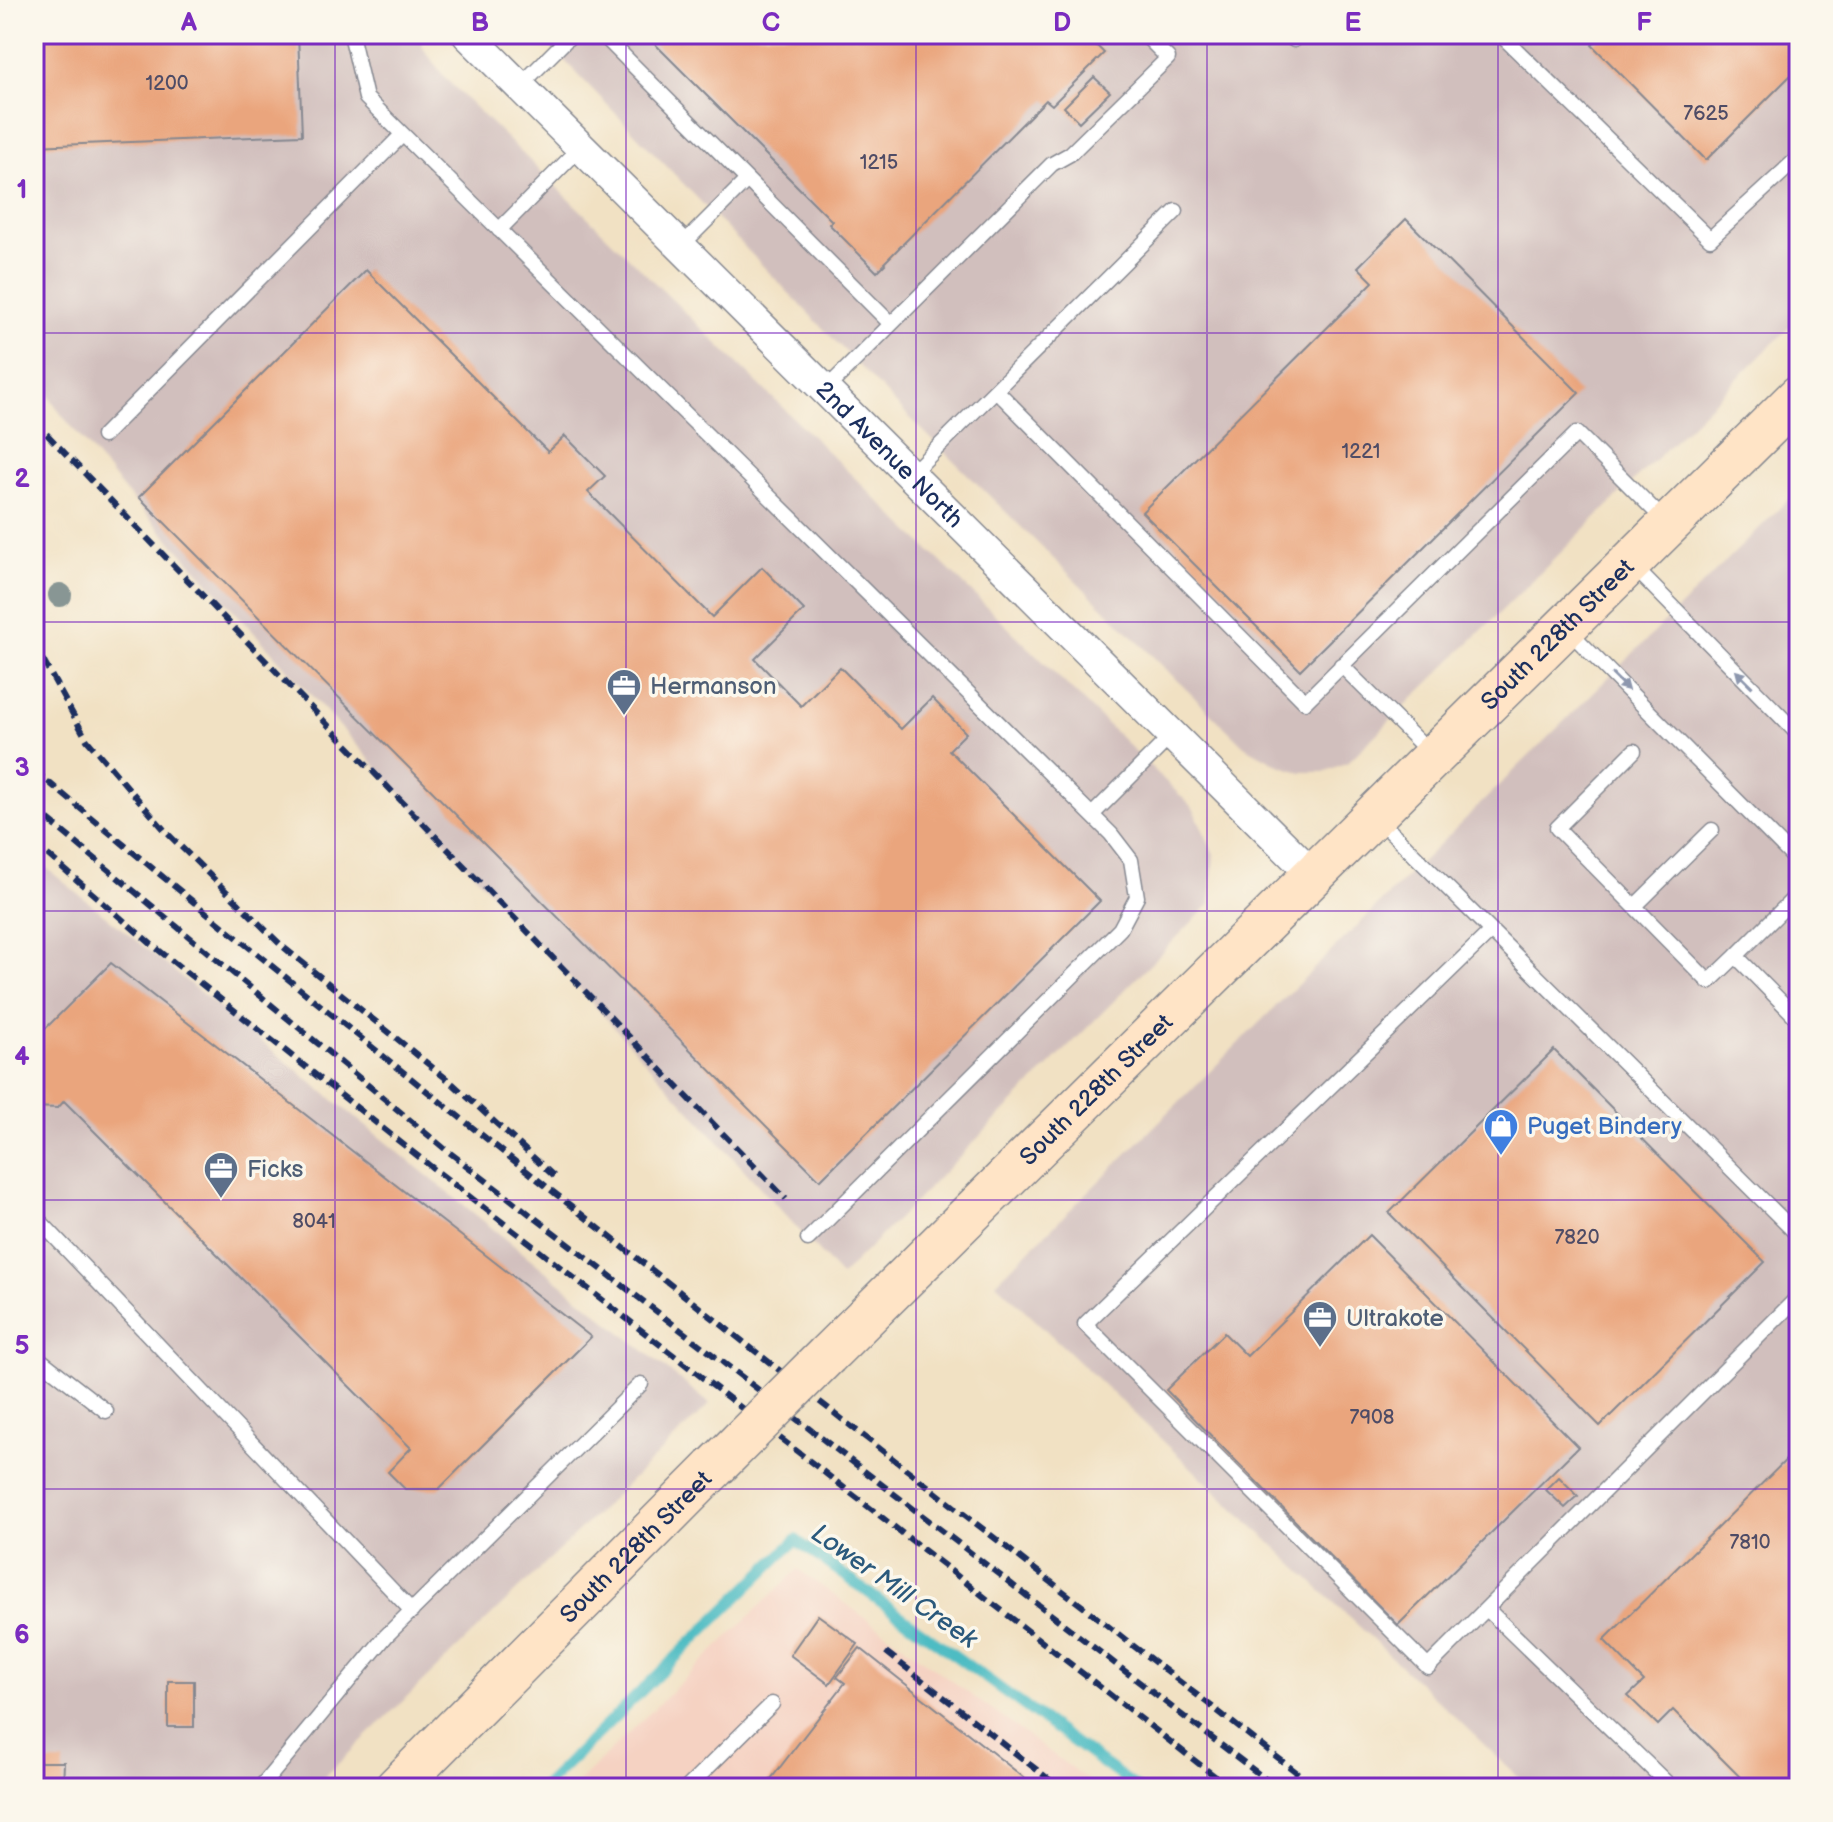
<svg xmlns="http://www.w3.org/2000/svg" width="1833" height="1822" viewBox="0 0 1833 1822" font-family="'Balsamiq Sans',sans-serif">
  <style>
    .built { fill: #f5d2c2 }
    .industrial { fill: #d1bfbd }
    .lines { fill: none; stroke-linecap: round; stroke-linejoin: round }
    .stream { stroke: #4dbcc3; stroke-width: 11 }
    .building { fill: #eaa57d }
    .service-casing { stroke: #868890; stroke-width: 17 }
    .minor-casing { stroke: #868890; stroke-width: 33 }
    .secondary-casing { stroke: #868890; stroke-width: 45 }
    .service { stroke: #fff; stroke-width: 14 }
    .minor { stroke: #fff; stroke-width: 30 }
    .secondary { stroke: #ffe4c6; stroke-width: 42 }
    .rail { stroke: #1b2f5e; stroke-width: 6; stroke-dasharray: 12 6; stroke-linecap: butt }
    .secondary-bridge-casing { stroke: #868890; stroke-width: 45; stroke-linecap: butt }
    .secondary-bridge { stroke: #ffe4c6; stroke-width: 42 }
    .tree { fill: #889694 }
    .oneway { fill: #8d97ae }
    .grid { fill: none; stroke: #7b2cbf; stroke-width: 2; stroke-opacity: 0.55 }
    .labels { text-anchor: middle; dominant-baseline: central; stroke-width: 7; stroke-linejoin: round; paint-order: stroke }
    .number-label { font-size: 20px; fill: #4f4c66 }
    .street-label { font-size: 24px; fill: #1b2f5e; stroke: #fbf7ec }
    .service-label { font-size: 24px; fill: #4e5e75; stroke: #fbf7ec; text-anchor: start }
    .shop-label { font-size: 24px; fill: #366cbe; stroke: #fbf7ec; text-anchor: start }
    .water-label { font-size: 26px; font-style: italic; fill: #2a597c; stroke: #fbf7ec }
    .neatline { fill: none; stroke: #7b2cbf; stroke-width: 3 }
    .grid-label { font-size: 26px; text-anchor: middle; font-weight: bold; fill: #7b2cbf }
  </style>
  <rect width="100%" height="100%" fill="#fbf7ec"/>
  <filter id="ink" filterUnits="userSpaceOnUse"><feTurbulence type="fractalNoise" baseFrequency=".0125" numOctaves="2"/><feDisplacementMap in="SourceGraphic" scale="16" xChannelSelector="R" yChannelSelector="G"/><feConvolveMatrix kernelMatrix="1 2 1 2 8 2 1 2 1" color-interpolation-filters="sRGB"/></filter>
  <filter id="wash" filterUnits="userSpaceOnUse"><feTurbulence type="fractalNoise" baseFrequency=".006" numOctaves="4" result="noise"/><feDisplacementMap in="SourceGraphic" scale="32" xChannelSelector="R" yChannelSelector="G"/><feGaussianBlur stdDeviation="1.8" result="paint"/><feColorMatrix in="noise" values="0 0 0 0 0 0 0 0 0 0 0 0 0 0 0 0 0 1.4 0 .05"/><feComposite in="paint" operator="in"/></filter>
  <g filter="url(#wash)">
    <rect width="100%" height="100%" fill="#f1e1c3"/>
    <path class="built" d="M798,1569L1099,1788H572Z"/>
    <path class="industrial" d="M34,34H420L423,48L446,79L1193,808L1214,854L1210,904L841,1276L125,491L61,414L34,373Z
      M539,34H1799V318L1348,762L1324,772H1300L1279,765L1244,746L894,402Z
      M1799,489V1788H1530L996,1283Z
      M34,858L710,1404L313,1788H34Z"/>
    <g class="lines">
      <path class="stream" d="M542,1788L796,1540L1137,1788"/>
    </g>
    <g id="blocks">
      <path class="building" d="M34,34H298L302,135L34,146Z
        M645,34H1085L1104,53L1052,105L1046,100L884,263L885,264L877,272L829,224L832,221Z
        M1603,34H1799V67L1706,160L1592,45Z
        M1094,77L1110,92L1079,122L1064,107Z
        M1406,219L1579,393L1300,670L1142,512L1373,282L1358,267Z
        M366,270L548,452L565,436L605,476L588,492L712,617L762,567L804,610L755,659L801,706L840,667L901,729L932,698L966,733L949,750L1100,901L820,1180L139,497Z
        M111,963L591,1337L439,1489H405L388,1472L411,1448L64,1101L58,1108L34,1107V1040Z
        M1554,1050L1765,1262L1600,1426L1389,1213Z
        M1369,1235L1578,1447L1398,1625L1166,1390L1224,1333L1247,1356Z
        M1799,1447V1788H1751L1673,1710L1658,1725L1628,1696L1644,1681L1604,1640Z
        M1559,1477L1578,1496L1565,1508L1546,1490Z
        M818,1615L858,1644L829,1684L790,1655Z
        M860,1648L1037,1788H764L845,1683L837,1677Z
        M168,1681H194V1727H168Z
        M34,1762H64L63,1788H34Z"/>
    </g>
  </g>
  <g filter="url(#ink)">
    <use href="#blocks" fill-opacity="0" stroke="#868890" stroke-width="2"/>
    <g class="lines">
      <defs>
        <path id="service" d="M351,34L366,98L1111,834L1131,860L1137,897L1120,929L808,1239
          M602,34L891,324
          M1506,34L1503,37L1710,239L1799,157
          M1294,40L1300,34
          M520,86L572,34
          M499,230L581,147
          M681,246L747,180
          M825,390L1052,164L1070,154L1168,58L1144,34
          M996,390L1305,702L1577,433L1665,521
          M103,436L402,135
          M910,475L1176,211
          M1631,564L1799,735
          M1568,630L1799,863
          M1341,665L1432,755
          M1634,751L1557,828L1709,982L1736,956
          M1092,815L1172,735
          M1377,818L1799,1236
          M1799,893L1736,956L1799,1020
          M1635,906L1712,830
          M1491,931L1085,1324L1428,1667L1799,1296
          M34,1215L412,1611
          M34,1355L106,1411
          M1487,1609L1672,1788
          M260,1788L386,1636L641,1384
          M687,1788L772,1704"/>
        <g id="minor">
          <path id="s1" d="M467,34L1312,874"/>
        </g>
        <g id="secondary">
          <path id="s2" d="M827,1355L1799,396"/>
          <path id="s3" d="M396,1788L714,1468"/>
        </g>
      </defs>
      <use href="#service" class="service-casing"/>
      <use href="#minor" class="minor-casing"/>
      <use href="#secondary" class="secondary-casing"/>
      <use href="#service" class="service"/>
      <use href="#minor" class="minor"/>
      <use href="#secondary" class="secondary"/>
      <path class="rail" d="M34,421L786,1199
        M34,644L87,740L168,834L282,946L453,1084L557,1179
        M34,770C453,1120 886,1454 1317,1788
        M34,808L445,1149L1277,1788
        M34,843L151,944L429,1165L1230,1788
        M886,1652L1060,1788"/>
      <defs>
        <path id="secondary-bridge" d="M714,1468L827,1355"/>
      </defs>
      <use href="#secondary-bridge" class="secondary-bridge-casing"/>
      <use href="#secondary-bridge" class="secondary-bridge"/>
    </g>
    <circle class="tree" cx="60" cy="595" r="12"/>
    <defs><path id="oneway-solid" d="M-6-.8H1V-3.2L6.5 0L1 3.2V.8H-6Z" transform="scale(2)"/></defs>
    <g class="oneway">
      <use href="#oneway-solid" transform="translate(1744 679) rotate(-135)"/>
      <use href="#oneway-solid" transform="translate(1620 682) rotate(45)"/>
    </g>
  </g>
  <path class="grid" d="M335,34V1788M626,34V1788M916,34V1788M1207,34V1788M1498,34V1788M34,333H1799M34,622H1799M34,911H1799M34,1200H1799M34,1489H1799"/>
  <defs>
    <symbol id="office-pin" viewBox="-11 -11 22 30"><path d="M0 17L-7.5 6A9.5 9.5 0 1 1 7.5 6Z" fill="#5c6f8a" stroke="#fbf7ec"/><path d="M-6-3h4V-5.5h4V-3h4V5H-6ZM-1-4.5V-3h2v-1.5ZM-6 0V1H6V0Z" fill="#fff"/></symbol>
    <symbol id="shop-pin" viewBox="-11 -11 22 30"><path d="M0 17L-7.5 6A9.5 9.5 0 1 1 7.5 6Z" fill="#3f7fe0" stroke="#fbf7ec"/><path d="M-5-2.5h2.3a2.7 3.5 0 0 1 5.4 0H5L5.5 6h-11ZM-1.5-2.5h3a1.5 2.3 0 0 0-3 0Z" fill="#fff"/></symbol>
  </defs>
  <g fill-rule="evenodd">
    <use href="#office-pin" x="604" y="666" width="40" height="54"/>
    <use href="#shop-pin" x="1481" y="1106" width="40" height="54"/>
    <use href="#office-pin" x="201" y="1149" width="40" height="54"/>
    <use href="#office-pin" x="1300" y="1298" width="40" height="54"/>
  </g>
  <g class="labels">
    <g class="number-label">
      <text x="167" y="84">1200</text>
      <text x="1706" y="114">7625</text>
      <text x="879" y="163">1215</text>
      <text x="1361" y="452">1221</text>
      <text x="314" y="1222">8041</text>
      <text x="1577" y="1238">7820</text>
      <text x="1372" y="1418">7908</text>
      <text x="1750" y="1543">7810</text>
    </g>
    <g class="street-label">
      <text stroke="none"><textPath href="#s1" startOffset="596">2nd Avenue North</textPath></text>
      <text stroke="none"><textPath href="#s2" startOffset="1026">South 228th Street</textPath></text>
      <text stroke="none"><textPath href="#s2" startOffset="378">South 228th Street</textPath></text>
      <text stroke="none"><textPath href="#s3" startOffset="340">South 228th Street</textPath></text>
    </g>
    <g class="service-label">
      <text x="650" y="686">Hermanson</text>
      <text x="247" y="1169">Ficks</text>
      <text x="1346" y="1318">Ultrakote</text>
    </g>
    <g class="shop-label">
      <text x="1527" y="1126">Puget Bindery</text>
    </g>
    <g class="water-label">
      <text transform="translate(894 1587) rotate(35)">Lower Mill Creek</text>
    </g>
  </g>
  <rect width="1833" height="1822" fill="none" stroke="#fbf7ec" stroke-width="88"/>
  <rect x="44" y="44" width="1745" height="1734" class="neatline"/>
  <g class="grid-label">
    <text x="189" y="31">A</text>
    <text x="480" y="31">B</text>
    <text x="771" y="31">C</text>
    <text x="1062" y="31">D</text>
    <text x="1353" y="31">E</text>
    <text x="1644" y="31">F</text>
    <text x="22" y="198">1</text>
    <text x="22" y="487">2</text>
    <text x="22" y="776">3</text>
    <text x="22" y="1065">4</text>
    <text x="22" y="1354">5</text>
    <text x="22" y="1643">6</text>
  </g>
</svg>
